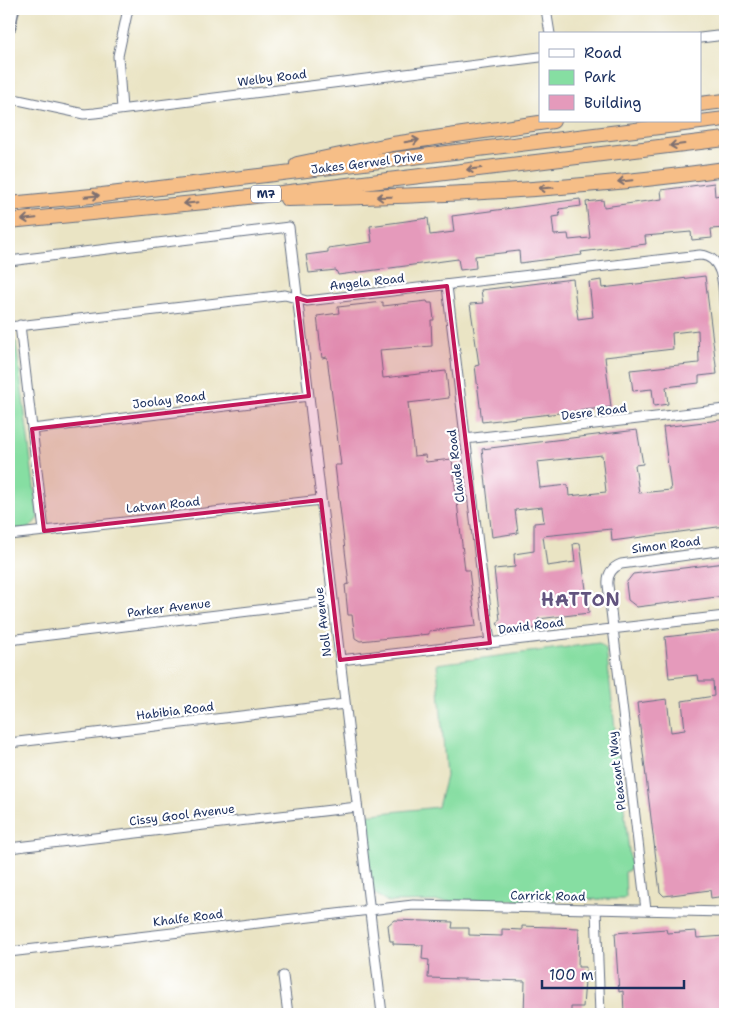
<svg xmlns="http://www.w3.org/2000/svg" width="734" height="1023" viewBox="0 0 734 1023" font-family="'Shantell Sans',sans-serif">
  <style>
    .green { fill: #86dea2; stroke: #508680 }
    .building { fill: #e59abb; fill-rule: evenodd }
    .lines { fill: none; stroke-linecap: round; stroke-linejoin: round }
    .minor-casing { stroke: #636e82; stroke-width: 11 }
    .tertiary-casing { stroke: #636e82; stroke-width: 14 }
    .trunk-casing { stroke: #636e82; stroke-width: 16 }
    .minor { stroke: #fff; stroke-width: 9 }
    .tertiary { stroke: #fff; stroke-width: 11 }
    .trunk { stroke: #f6be87; stroke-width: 14 }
    .oneway { stroke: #7e6f70 }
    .marked { fill: #c2185b; fill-opacity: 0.2; stroke: #c2185b; stroke-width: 4; stroke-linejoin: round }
    .labels { text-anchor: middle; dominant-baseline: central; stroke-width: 4.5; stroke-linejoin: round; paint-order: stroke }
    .shield { fill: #fff; stroke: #5f6d8e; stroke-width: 1 }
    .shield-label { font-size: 11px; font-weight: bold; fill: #1b2f5e }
    .street-label { font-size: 12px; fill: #1b2f5e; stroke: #fff }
    .district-label { font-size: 18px; font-weight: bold; letter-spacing: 1px; fill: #62547f; stroke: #fff }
  </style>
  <rect width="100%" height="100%" fill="#fff"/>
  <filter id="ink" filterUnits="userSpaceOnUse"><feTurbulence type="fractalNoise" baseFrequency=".02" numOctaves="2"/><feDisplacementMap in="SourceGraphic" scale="10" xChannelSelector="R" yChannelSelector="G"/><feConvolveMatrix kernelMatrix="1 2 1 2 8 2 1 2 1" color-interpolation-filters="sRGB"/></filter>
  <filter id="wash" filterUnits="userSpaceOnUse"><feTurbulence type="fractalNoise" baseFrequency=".0096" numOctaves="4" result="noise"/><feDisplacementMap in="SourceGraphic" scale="20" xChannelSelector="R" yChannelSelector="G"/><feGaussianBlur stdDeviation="1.12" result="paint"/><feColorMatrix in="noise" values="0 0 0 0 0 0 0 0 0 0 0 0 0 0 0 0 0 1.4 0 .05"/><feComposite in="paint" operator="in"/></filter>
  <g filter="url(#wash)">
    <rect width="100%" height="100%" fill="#eae4c4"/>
    <path class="green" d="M9,334L16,342L38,518L29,529L9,531Z
      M599,643L606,649L631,869L625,872L626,897L623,899L388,902L372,892L363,815L438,807L446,776L437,664Z"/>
    <g id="blocks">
      <path class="building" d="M714,183L715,196L725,194V228L711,229L712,238L692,240L691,232L645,236L646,244L581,252L582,255L520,263L519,251L475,256L476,268L460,270L458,259L338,275L336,270L309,273L306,255L328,252V248L372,242L370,226L428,218L430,235L454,232L452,216L580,199L581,206L559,209L560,216L552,217L554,235L568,234L569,240L590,238L586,202L603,200L604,207L662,199L661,190Z
        M705,276L717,374L699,376V383L666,387L668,404L654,406L652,389L633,391L630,370L699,363L698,330L672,333L673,349L605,357L611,407L482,422L475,366L479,365L470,304L483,303L481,290L573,279L578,319L593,317L589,282L601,280L602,288Z
        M427,301L428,303H432L434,320H431L432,346L380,350L383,378L446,371L449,398L408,403L414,456L425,455L426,462L452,459L465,570H469L476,626L429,631V634L360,641L355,638L352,615H348L345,585L349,584L335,465H341L327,357L322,358L317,316L339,313L338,307L383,302V306Z
        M720,420L725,425V526L612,541L611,529L543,536L547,566L575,562L573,544L580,543L589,613L538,619L539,628L507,632L497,624L500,620L494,569L515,567L514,554L534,551V523L544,522L542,507L515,510L518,533L492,537L482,449L637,430L643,464L635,465L639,493L671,490L663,427ZM602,455L606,492L569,496L568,485L540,488L537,462Z
        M725,563V596L637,607L628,600L626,583L633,574Z
        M725,630V896L711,898L710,890L664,896L660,892L637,703L667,699L671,732L685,730L682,701L714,696L713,681H699L698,675L669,678L665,637Z
        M394,920L453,922L452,928H469V935L502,936V929L522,930V926L579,928L578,967H586L583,1007H571V1014H524L525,981L428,978L429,960L422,959L423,945L393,944V941H390L388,925Z
        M666,929L667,933L696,931L697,938L725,936V1014H624L623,991L619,992L615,933Z"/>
    </g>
  </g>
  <g filter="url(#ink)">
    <use href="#blocks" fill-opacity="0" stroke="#636e82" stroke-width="1"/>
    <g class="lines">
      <defs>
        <path id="minor" d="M546,9L550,34
          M700,38L717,36
          M9,98L84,114L95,113L540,57
          M122,109L118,56L128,9
          M9,261L289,227L382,1014
          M447,286L490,643
          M20,325L44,531
          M9,327L285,295L307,301L700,255C727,256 723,296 725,315
          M32,429L309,396
          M465,439L725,409
          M9,535L321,500
          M9,640L333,601
          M340,660L725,616
          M9,743L345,704
          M9,848L357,807
          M596,909L600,1014
          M646,910L608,585C607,575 611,568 621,564L725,550
          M9,952L413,905L725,912
          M283,976L288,1014"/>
        <path id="tertiary" d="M9,28L13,9"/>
        <path id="trunk" d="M700,104L725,101
          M297,164L393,144L553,121
          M287,199C434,196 580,190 725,169
          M9,204L102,195L725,119
          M9,221L215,201L725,139"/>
      </defs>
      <use href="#minor" class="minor-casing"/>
      <use href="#tertiary" class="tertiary-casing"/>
      <use href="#trunk" class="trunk-casing"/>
      <use href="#minor" class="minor"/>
      <use href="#tertiary" class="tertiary"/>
      <use href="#trunk" class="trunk"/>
    </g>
    <defs><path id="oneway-shaft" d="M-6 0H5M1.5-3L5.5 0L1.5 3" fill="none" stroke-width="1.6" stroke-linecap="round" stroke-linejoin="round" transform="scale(1.25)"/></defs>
    <g class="oneway">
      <use href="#oneway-shaft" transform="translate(412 141) rotate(-9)"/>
      <use href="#oneway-shaft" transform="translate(677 145) rotate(173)"/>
      <use href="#oneway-shaft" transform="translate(474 169) rotate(173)"/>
      <use href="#oneway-shaft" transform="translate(625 181) rotate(174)"/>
      <use href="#oneway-shaft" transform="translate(546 188) rotate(176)"/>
      <use href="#oneway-shaft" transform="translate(92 196) rotate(-5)"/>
      <use href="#oneway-shaft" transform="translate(384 197) rotate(179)"/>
      <use href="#oneway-shaft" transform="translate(191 203) rotate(174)"/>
      <use href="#oneway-shaft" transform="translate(29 219) rotate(174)"/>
    </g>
  </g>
  <path class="marked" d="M447,286L490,643L340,660L321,500L44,531L32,429L309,396L297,298L307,301Z"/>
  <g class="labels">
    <rect class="shield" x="251" y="185.5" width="30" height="17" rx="4"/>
    <g class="shield-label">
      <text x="266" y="194">M7</text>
    </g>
    <g class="street-label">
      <text transform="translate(272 78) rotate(-7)">Welby Road</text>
      <text transform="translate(367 163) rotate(-7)">Jakes Gerwel Drive</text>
      <text transform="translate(367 282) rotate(-6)">Angela Road</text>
      <text transform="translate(169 400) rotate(-7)">Joolay Road</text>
      <text transform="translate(594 412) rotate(-7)">Desre Road</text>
      <text transform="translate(456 466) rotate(-97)">Claude Road</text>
      <text transform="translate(163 505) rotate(-6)">Latvan Road</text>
      <text transform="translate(666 545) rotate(-7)">Simon Road</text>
      <text transform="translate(169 608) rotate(-7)">Parker Avenue</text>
      <text transform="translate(323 622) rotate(-97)">Noll Avenue</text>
      <text transform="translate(531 626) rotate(-7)">David Road</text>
      <text transform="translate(175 711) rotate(-7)">Habibia Road</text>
      <text transform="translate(617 771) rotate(-97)">Pleasant Way</text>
      <text transform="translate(182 815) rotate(-7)">Cissy Gool Avenue</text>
      <text transform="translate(548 896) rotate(1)">Carrick Road</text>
      <text transform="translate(188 918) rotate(-7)">Khalfe Road</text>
    </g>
    <g class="district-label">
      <text x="581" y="600">HATTON</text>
    </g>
  </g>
  <rect width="734" height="1023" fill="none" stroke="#fff" stroke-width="30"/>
  <rect x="539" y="32" width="162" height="90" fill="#ffffff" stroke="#a4acbf"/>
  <rect x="549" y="49" width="25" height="8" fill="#ffffff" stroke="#a4acbf"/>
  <text x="584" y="58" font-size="15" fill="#1b2f5e">Road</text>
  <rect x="549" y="70" width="25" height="15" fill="#86dea2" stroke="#a4acbf"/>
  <text x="584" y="82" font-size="15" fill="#1b2f5e">Park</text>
  <rect x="549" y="95" width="25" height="15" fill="#e59abb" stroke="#a4acbf"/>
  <text x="584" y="108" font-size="15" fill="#1b2f5e">Building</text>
  <path d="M542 980v8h142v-8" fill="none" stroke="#1b2f5e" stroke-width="2.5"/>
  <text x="549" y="980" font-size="15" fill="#1b2f5e" stroke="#ffffff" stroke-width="4" paint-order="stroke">100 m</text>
</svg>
